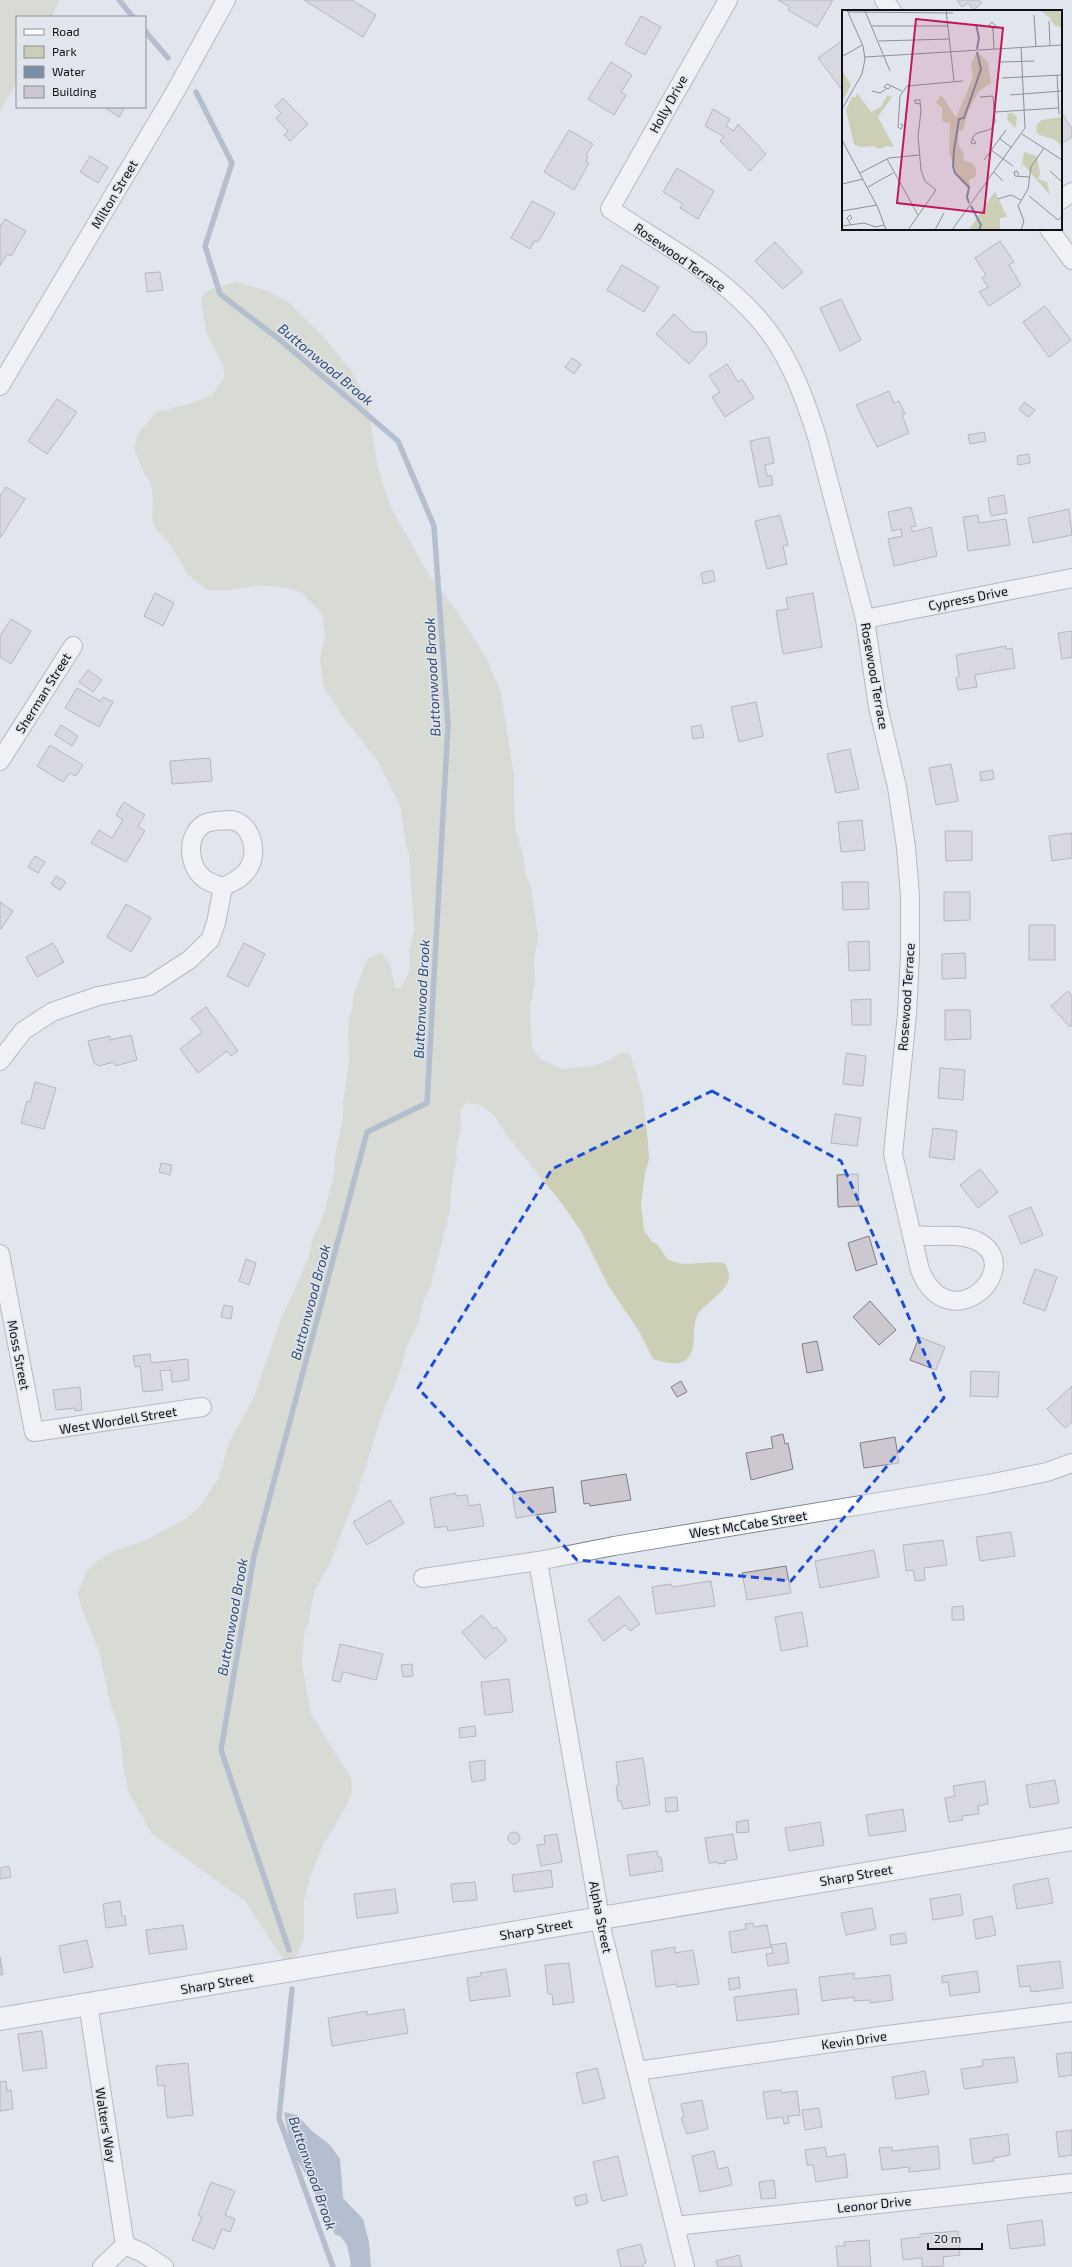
<svg xmlns="http://www.w3.org/2000/svg" width="1072" height="2267" viewBox="0 0 1072 2267" font-family="'Exo 2',sans-serif">
  <style>
    .green { fill: #ccceb5 }
    .water { fill: #7b8fa9 }
    .lines { fill: none; stroke-linecap: round; stroke-linejoin: round }
    .stream { stroke: #7b8fa9; stroke-width: 5.5 }
    .building { fill: #cdc8d0; stroke: #817d83 }
    .minor-casing { stroke: #7e8289; stroke-width: 20 }
    .tertiary-casing { stroke: #7e8289; stroke-width: 24 }
    .minor { stroke: #fff; stroke-width: 18 }
    .tertiary { stroke: #fff; stroke-width: 22 }
    .marked { fill: none; stroke: #1d4ed8; stroke-width: 3; stroke-dasharray: 8 5; stroke-linejoin: round }
    .labels { text-anchor: middle; dominant-baseline: central; stroke-width: 3; stroke-linejoin: round; paint-order: stroke }
    .street-label { font-size: 13px; fill: #0e1012; stroke: #e1e5ed }
    .water-label { font-size: 14px; font-style: italic; fill: #2f4c74; stroke: #e1e5ed }
    .inset-river { fill: none; stroke: #7b8fa9; stroke-width: 2 }
    .inset-road { fill: none; stroke: #8d9095; stroke-width: 1 }
    .view { fill: #c2185b; fill-opacity: 0.15; stroke: #c2185b; stroke-width: 2 }
    .inset-edge { fill: none; stroke: #0e1012; stroke-width: 2 }
  </style>
  <rect width="100%" height="100%" fill="#e1e5ed"/>
  <path class="green" d="M0,0H59L52,17H17V81L0,113Z
    M235,282L268,291L288,302L321,334L352,372L367,401L377,463L386,495L395,515L429,575L454,607L487,659L501,693L514,776V803L516,832L523,855L525,872L532,891L538,939L534,961L535,982L530,1007L532,1047L539,1058L561,1069L592,1066L608,1061L620,1053H627L631,1056L643,1096L648,1143L649,1160L645,1173L641,1205L644,1230L651,1241L658,1245L667,1259C685,1269 705,1260 724,1263C741,1286 710,1297 698,1314C690,1327 699,1349 686,1360C678,1367 662,1362 653,1359L639,1331L608,1285L582,1233L563,1205L505,1133L494,1115L480,1105L466,1103L460,1111L461,1130L456,1150L457,1160L453,1175L449,1214L430,1288L424,1299L418,1324L407,1345L402,1366L380,1421L359,1488L330,1563L314,1592L308,1625L304,1635L302,1663L311,1714L351,1778L352,1792L346,1807L323,1845L312,1871L304,1900V1940L293,1961L286,1960L279,1953L245,1901L152,1834L128,1791L126,1777L124,1773L119,1727L110,1702L99,1651L82,1609L78,1593L87,1571L93,1564L114,1551L144,1541L187,1518L201,1505L218,1479L230,1440L253,1400L281,1319L308,1259L312,1240L324,1214L335,1169L334,1161L343,1117V1101L349,1063L348,1022L353,1005V996L367,959L381,953L390,964L395,988H401L410,970L409,951L414,930L409,853L406,846L401,808L378,762L341,714L323,686L320,658L325,636L322,614L302,593L288,588L258,585L230,590H207L189,576L169,543L156,529L152,520L153,501L151,483L144,473L134,448L138,434L156,412L189,404L212,395L224,377L223,365L206,331L201,298L209,290Z"/>
  <path class="water" d="M284,2112L297,2115L312,2131L330,2145L340,2159L343,2198L363,2219L369,2242L371,2267H349L351,2265L347,2245L341,2237L335,2234L327,2221L308,2178L291,2150Z"/>
  <g class="lines">
    <path class="stream" d="M119,0L133,17
      M145,31L168,58
      M196,92L232,163L205,246L220,294L280,340L398,441L434,526L448,725L427,1103L367,1132L254,1556L221,1750L289,1950
      M292,1989L279,2118L333,2267"/>
  </g>
  <path class="building" d="M304,0H352L376,15L363,37Z
    M778,0H833L817,27L788,10L790,7Z
    M957,0H979L982,3L973,10L968,3L962,7Z
    M641,16L661,27L645,55L625,44Z
    M843,40V91L818,58Z
    M611,62L632,75L621,92L626,95L614,115L588,99Z
    M283,98L308,124L290,141L284,135L288,131L276,118L281,113L275,106Z
    M104,107H125L119,117Z
    M713,109L730,119L726,126L734,131L738,124L766,154L750,171L720,141L724,137L705,126Z
    M1061,112L1072,129V137L1061,144Z
    M569,130L593,144L586,155L588,157L586,161L589,163L574,190L544,172Z
    M90,156L108,167L98,183L80,172Z
    M677,168L714,191L698,219L680,208L683,204L663,192Z
    M532,201L555,213L538,242L535,240L530,249L511,238Z
    M5,219L26,231L11,256L7,254L0,266V226Z
    M1000,241L1014,262L1009,265L1021,285L989,306L979,292L988,287L982,278L986,275L975,258Z
    M775,242L803,272L783,289L755,261Z
    M622,265L659,287L644,312L607,290Z
    M160,272L163,290L147,292L145,273Z
    M841,299L861,340L840,351L820,308Z
    M1045,306L1071,340L1049,357L1023,322Z
    M674,314L693,332H706L707,344L689,364L656,334Z
    M572,358L581,364L574,374L565,367Z
    M727,364L738,382L742,379L754,398L725,417L712,397L720,392L709,376Z
    M889,391L894,403L899,401L905,414L902,415L909,433L877,447L856,405Z
    M57,399L77,412L47,454L28,441Z
    M1024,402L1035,410L1029,417L1019,410Z
    M984,432L986,441L970,444L968,435Z
    M769,437L774,463L765,465L767,476L771,475L773,485L759,487L750,441Z
    M1029,454L1030,463L1018,465L1017,456Z
    M6,487L25,499L0,538V496Z
    M1004,495L1007,513L991,516L988,498Z
    M911,507L916,526L911,527L913,532L931,527L937,556L894,566L888,539L902,536L901,529L892,531L888,512Z
    M1069,509L1072,535L1033,543L1028,518Z
    M780,515L788,545L783,546L787,564L767,569L755,521Z
    M978,515L979,523L1006,519L1010,545L968,551L963,517Z
    M713,570L715,581L703,584L701,573Z
    M155,593L174,603L163,626L144,616Z
    M813,593L822,647L783,654L776,611L788,609L786,598Z
    M11,619L31,631L11,664L0,657V636Z
    M1072,631V657L1062,659L1058,633Z
    M1006,646V649L1012,648L1015,668L975,675L977,687L958,690L956,678L959,677L956,655Z
    M88,670L102,680L93,692L79,682Z
    M77,688L100,701L103,697L113,702L99,727L65,708Z
    M756,702L763,736L739,742L731,707Z
    M61,725L78,736L72,746L55,735Z
    M701,725L704,737L693,739L691,727Z
    M50,745L83,765L76,776L70,773L63,782L37,766Z
    M850,749L859,789L836,793L827,754Z
    M210,758L212,781L172,784L170,761Z
    M951,764L958,801L936,805L929,768Z
    M993,770L994,779L981,781L980,772Z
    M124,802L145,815L138,826L145,831L126,862L91,843L99,830L112,838L123,820L116,815Z
    M862,820L865,850L841,852L838,822Z
    M945,831H972V860L946,861Z
    M1072,833V858L1052,861L1049,836Z
    M35,856L45,862L38,873L28,867Z
    M56,876L66,882L60,890L51,884Z
    M842,882H868L869,909L843,910Z
    M944,892H970V920L944,921Z
    M0,902L13,911L1,929L0,928Z
    M126,904L151,918L131,952L107,937Z
    M1029,925H1055V960H1029Z
    M869,941L870,970L849,971L848,942Z
    M53,943L64,962L37,977L26,957Z
    M244,943L265,954L248,987L227,976Z
    M965,953L966,978L942,979V954Z
    M1068,991L1072,996V1025L1070,1027L1051,1006Z
    M871,999V1025H852L851,1000Z
    M206,1007L238,1051L231,1056L227,1051L198,1073L180,1049L202,1032L191,1018Z
    M945,1010H970L971,1039L945,1040Z
    M131,1035L137,1060L115,1066L114,1062L99,1066L94,1063L88,1041L110,1036V1040Z
    M846,1053L866,1056L863,1086L843,1084Z
    M940,1068L965,1070L963,1100L938,1098Z
    M35,1082L56,1088L44,1129L21,1123L27,1101L30,1102Z
    M835,1114L861,1118L857,1146L831,1143Z
    M933,1128L957,1131L954,1160L929,1157Z
    M161,1163L172,1165L170,1175L159,1172Z
    M980,1169L998,1192L978,1208L960,1185Z
    M858,1174L859,1206L838,1207L837,1175Z
    M1031,1207L1043,1235L1021,1244L1009,1216Z
    M869,1236L877,1264L856,1271L848,1243Z
    M246,1259L256,1263L249,1285L239,1281Z
    M1035,1269L1057,1277L1045,1311L1023,1303Z
    M870,1301L896,1330L879,1345L853,1317Z
    M224,1305L233,1307L231,1319L221,1317Z
    M919,1337L945,1347L936,1370L910,1360Z
    M817,1341L823,1370L807,1373L802,1344Z
    M150,1354L151,1363L188,1359L189,1380L172,1382L171,1370L160,1371L163,1390L143,1392L140,1366L135,1367L133,1356Z
    M971,1371L999,1372L998,1397L970,1396Z
    M681,1381L687,1392L677,1397L671,1387Z
    M1072,1386V1422L1065,1428L1047,1409Z
    M80,1387L82,1410L75,1411V1408L56,1410L53,1390Z
    M783,1434L785,1444L788,1443L793,1469L751,1480L746,1453L773,1448L771,1437Z
    M895,1437L899,1463L864,1468L860,1443Z
    M626,1474L631,1500L590,1506L589,1503L584,1504L581,1481Z
    M553,1487L556,1512L516,1518L512,1493Z
    M456,1493V1496L467,1495L469,1506L480,1504L484,1526L448,1531L447,1526L435,1528L430,1498Z
    M390,1500L404,1523L367,1545L353,1522Z
    M1011,1532L1015,1556L980,1561L976,1537Z
    M943,1540L947,1565L924,1568L925,1580L915,1581L913,1570L906,1571L903,1545Z
    M874,1550L879,1577L820,1588L815,1561Z
    M786,1566L791,1593L747,1600L742,1573Z
    M711,1581L715,1606L656,1614L652,1587L671,1584L672,1587Z
    M619,1596L640,1624L630,1631L625,1625L604,1641L588,1620Z
    M963,1606L964,1620H952V1607Z
    M802,1612L808,1646L781,1651L775,1617Z
    M482,1615L494,1629L496,1627L507,1640L485,1659L462,1632Z
    M340,1644L383,1654L376,1680L343,1672L340,1682L332,1680Z
    M412,1664L413,1676L403,1677L401,1665Z
    M509,1679L513,1712L485,1715L481,1682Z
    M475,1726L476,1736L460,1738L459,1728Z
    M643,1758L650,1805L623,1809L621,1801H618L616,1786L619,1785L616,1762Z
    M485,1760V1780L472,1782L469,1762Z
    M1055,1780L1059,1803L1030,1808L1026,1785Z
    M985,1781L988,1804L978,1806L979,1814L962,1816L963,1820L949,1822L945,1798L955,1796L953,1786Z
    M677,1797L678,1811L666,1812L665,1798Z
    M903,1809L906,1831L869,1836L866,1815Z
    M748,1820L749,1832L737,1833L736,1822Z
    M820,1822L824,1845L789,1851L785,1828Z
    M508 1838a6 6 0 1 1 12 0a6 6 0 1 1-12 0Z
    M557,1834L562,1862L541,1866L537,1845L545,1844L544,1836Z
    M733,1834L737,1859L725,1861L726,1863L718,1864V1862L709,1863L705,1838Z
    M657,1851L658,1857H661L663,1871L630,1876L627,1855Z
    M9,1866L11,1877L0,1879V1868Z
    M551,1870L553,1887L514,1892L512,1875Z
    M1048,1878L1053,1903L1017,1909L1013,1885Z
    M475,1882L477,1900L453,1902L451,1884Z
    M395,1889L398,1913L357,1918L354,1894Z
    M960,1894L963,1915L933,1920L930,1899Z
    M120,1901L122,1916H125L126,1925L106,1928L103,1904Z
    M872,1908L876,1929L846,1935L841,1913Z
    M992,1916L996,1935L976,1939L973,1920Z
    M753,1923L754,1927L767,1925L771,1947L732,1953L729,1932L746,1929L745,1924Z
    M183,1925L187,1949L149,1954L146,1930Z
    M905,1933L907,1943L891,1945L890,1935Z
    M87,1940L93,1967L64,1973L59,1946Z
    M786,1943L789,1963L768,1966L766,1954L773,1953L771,1945Z
    M675,1947V1953L693,1950L699,1984L677,1987L676,1984L656,1987L651,1951Z
    M0,1957L3,1974L0,1975Z
    M1060,1961L1063,1988L1031,1992L1030,1986L1020,1987L1017,1966Z
    M569,1963L574,2002L553,2005L552,1994H548L545,1965Z
    M506,1969L510,1996L470,2001L467,1978L481,1976L480,1973Z
    M977,1971L980,1992L950,1996L948,1982L942,1983V1976Z
    M854,1973V1979L890,1975L893,2000L870,2003V2000L854,2001V1997L822,2001L819,1977Z
    M739,1977L740,1988L730,1990L728,1979Z
    M796,1989L799,2014L737,2021L734,1997Z
    M404,2009L408,2033L332,2046L328,2018L367,2011V2015Z
    M42,2031L47,2068L23,2071L18,2034Z
    M1072,2052V2075L1059,2077L1056,2054Z
    M1014,2057L1018,2082L964,2089L961,2069L983,2066L982,2060Z
    M188,2063L193,2115L167,2118L164,2085L158,2086L156,2066Z
    M597,2068L605,2098L583,2104L576,2073Z
    M925,2071L929,2094L896,2099L892,2077Z
    M6,2081L7,2091L11,2090L13,2109L0,2111V2082Z
    M781,2090V2093L797,2091L800,2115L788,2116L789,2123L784,2124L783,2117L767,2119L763,2092Z
    M702,2100L708,2129L687,2134L681,2118L684,2117L681,2104Z
    M819,2108L822,2127L805,2130L802,2110Z
    M1072,2130V2155L1059,2157L1056,2132Z
    M1008,2134L1010,2155L993,2158L994,2161L973,2164L970,2139Z
    M938,2146L940,2169L909,2172V2167L882,2170L879,2148L892,2147V2151Z
    M825,2147L827,2157L845,2154L848,2177L816,2182L813,2165H807L805,2150Z
    M714,2151L718,2169L728,2167L732,2185L700,2192L692,2156Z
    M618,2156L627,2195L602,2201L593,2162Z
    M774,2180L776,2198L761,2199L759,2182Z
    M211,2182L235,2191L225,2215L235,2219L230,2232L222,2229L214,2249L192,2240L202,2217L198,2215Z
    M586,2194L588,2203L576,2206L574,2197Z
    M1042,2220L1045,2245L1010,2249L1007,2225Z
    M958,2231L960,2255L943,2257L944,2266L922,2267V2258L903,2260L901,2239L920,2237V2234Z
    M869,2240L871,2267H838L836,2246H845L844,2242Z
    M641,2244L646,2263L643,2264V2267H621L617,2250Z
    M739,2255L742,2267H718L716,2261Z"/>
  <g class="lines">
    <defs>
      <path id="minor" d="M728,0L610,209C663,245 726,276 766,328C791,360 805,399 817,437L865,619L878,707L897,787L906,847L910,895V955L907,1014L893,1154L920,1270C950,1343 1028,1266 977,1241C958,1232 933,1238 913,1235
        M884,0L892,11
        M1061,200L1072,192
        M1049,229L1072,260
        M0,386L175,92L226,0
        M865,619L1072,578
        M0,761L73,646
        M231,820C252,823 259,853 248,869C243,878 232,882 223,887C217,885 211,883 206,880C188,868 185,836 204,824C212,820 222,821 231,820Z
        M0,1061L23,1031L52,1012L98,996L149,986L189,960L210,940L216,923L223,887
        M0,1254L34,1432L202,1407
        M538,1561L603,1935L685,2267
        M423,1578L538,1561L614,1546L988,1484L1047,1472L1072,1463
        M88,2004L125,2245
        M637,2071L880,2036L1072,2012
        M675,2226L1072,2183
        M125,2245L143,2253L164,2267
        M102,2267L125,2245"/>
      <path id="tertiary" d="M0,2019L1072,1839"/>
    </defs>
    <use href="#minor" class="minor-casing"/>
    <use href="#tertiary" class="tertiary-casing"/>
    <use href="#minor" class="minor"/>
    <use href="#tertiary" class="tertiary"/>
  </g>
  <path d="M0 0H1072V2267H0ZM712,1091L841,1161L944,1398L791,1581L577,1560L418,1388L552,1169Z" fill="#e1e5ed" fill-opacity=".55" fill-rule="evenodd"/>
  <path class="marked" d="M712,1091L841,1161L944,1398L791,1581L577,1560L418,1388L552,1169Z"/>
  <g class="labels">
    <g class="street-label">
      <text transform="translate(668 104) rotate(-61)">Holly Drive</text>
      <text transform="translate(114 194) rotate(-59)">Milton Street</text>
      <text transform="translate(680 257) rotate(35)">Rosewood Terrace</text>
      <text transform="translate(968 598) rotate(-11)">Cypress Drive</text>
      <text transform="translate(875 676) rotate(80)">Rosewood Terrace</text>
      <text transform="translate(43 693) rotate(-58)">Sherman Street</text>
      <text transform="translate(906 997) rotate(-86)">Rosewood Terrace</text>
      <text transform="translate(19 1355) rotate(79)">Moss Street</text>
      <text transform="translate(118 1420) rotate(-9)">West Wordell Street</text>
      <text transform="translate(748 1524) rotate(-9)">West McCabe Street</text>
      <text transform="translate(856 1875) rotate(-10)">Sharp Street</text>
      <text transform="translate(601 1917) rotate(79)">Alpha Street</text>
      <text transform="translate(536 1929) rotate(-10)">Sharp Street</text>
      <text transform="translate(217 1983) rotate(-10)">Sharp Street</text>
      <text transform="translate(854 2040) rotate(-8)">Kevin Drive</text>
      <text transform="translate(106 2125) rotate(81)">Walters Way</text>
      <text transform="translate(874 2204) rotate(-6)">Leonor Drive</text>
    </g>
    <g class="water-label">
      <text transform="translate(326 364) rotate(40)">Buttonwood Brook</text>
      <text transform="translate(432 677) rotate(-93)">Buttonwood Brook</text>
      <text transform="translate(421 999) rotate(-87)">Buttonwood Brook</text>
      <text transform="translate(310 1302) rotate(-75)">Buttonwood Brook</text>
      <text transform="translate(232 1617) rotate(-80)">Buttonwood Brook</text>
      <text transform="translate(313 2173) rotate(71)">Buttonwood Brook</text>
    </g>
  </g>
  <g transform="translate(842 10)">
    <rect width="220" height="220" fill="#e1e5ed"/>
    <path d="M197,0H220V18L212,15L207,7ZM135,41L146,53L149,73L137,81L126,101L121,121L117,120L116,134L122,144L121,150L130,153L134,159V166L127,170L128,177L125,178L117,169L107,142L108,113L100,111V97L94,93L98,86L101,87L114,108L131,67L129,54ZM0,60L9,75L0,92ZM15,83L29,102L39,97L45,85L50,87L36,107L52,137L45,136L37,139L31,136L18,137L12,134L4,100L10,87H14ZM166,103H171L175,108L173,118L165,109ZM220,107V137L212,129L197,125L194,121L195,114L200,110ZM182,142L195,146L198,164L196,169L205,172L208,185L181,154L179,159ZM153,181L165,207L158,208V220H127Z" fill="#ccceb5"/>
    <path class="inset-river" d="M134,14L137,28L135,39M127,193L125,187L127,177L113,163L111,156L112,140L117,109L122,108L139,59L135,42M129,196L139,215L137,220"/>
    <path class="inset-road" d="M104,0L112,71M23,1L48,61M6,2L111,3M192,5L194,37M207,11L208,36M30,16H106M151,19L147,15L150,12L154,16L151,19L152,39M37,31L108,29M0,45H3L20,35M23,47L220,35M159,52L192,51M215,65L217,104M160,68L220,65M49,76L46,79L42,77L45,74L60,81M30,81L38,83L44,79M168,85L220,81M0,99L20,64L23,49L21,36L5,0M153,102L216,98M58,114L61,115L59,119L56,117L58,86L65,76L121,71M180,124L220,150M157,128L170,138M131,129L134,133L130,134L129,131L133,124L149,119L153,112L151,86L138,87M0,130L36,198L44,220M149,140L171,156M45,149L76,205M142,150L164,120M208,161L220,172M152,162L161,171M18,163L47,148L77,145M177,165L175,161L172,162L173,166L187,167M0,174L21,169M26,177L51,163M187,186L216,210L220,206M156,189L169,185L179,190M0,201L35,195M8,210L10,208L8,205L5,208L9,215M0,216L22,213L34,217L42,215M66,220L94,180L83,171L79,160L76,126L79,101L78,92V90H73V93L78,94M93,220L102,203M110,220L183,118L179,37M179,220L182,211L176,196L186,179L189,157L202,138"/>
    <path class="view" d="M74,9L161,18L142,203L55,193Z"/>
    <rect width="220" height="220" class="inset-edge"/>
  </g>
  <rect x="16" y="16" width="130" height="92" fill="#e1e5ed" stroke="#8d9095"/>
  <rect x="24" y="29" width="20" height="6" fill="#ffffff" stroke="#8d9095"/>
  <text x="52" y="36" font-size="12" fill="#0e1012">Road</text>
  <rect x="24" y="46" width="20" height="12" fill="#ccceb5" stroke="#8d9095"/>
  <text x="52" y="56" font-size="12" fill="#0e1012">Park</text>
  <rect x="24" y="66" width="20" height="12" fill="#7b8fa9" stroke="#8d9095"/>
  <text x="52" y="76" font-size="12" fill="#0e1012">Water</text>
  <rect x="24" y="86" width="20" height="12" fill="#cdc8d0" stroke="#8d9095"/>
  <text x="52" y="96" font-size="12" fill="#0e1012">Building</text>
  <path d="M928 2243v6h54v-6" fill="none" stroke="#0e1012" stroke-width="2"/>
  <text x="934" y="2243" font-size="12" fill="#0e1012" stroke="#e1e5ed" stroke-width="3" paint-order="stroke">20 m</text>
</svg>
